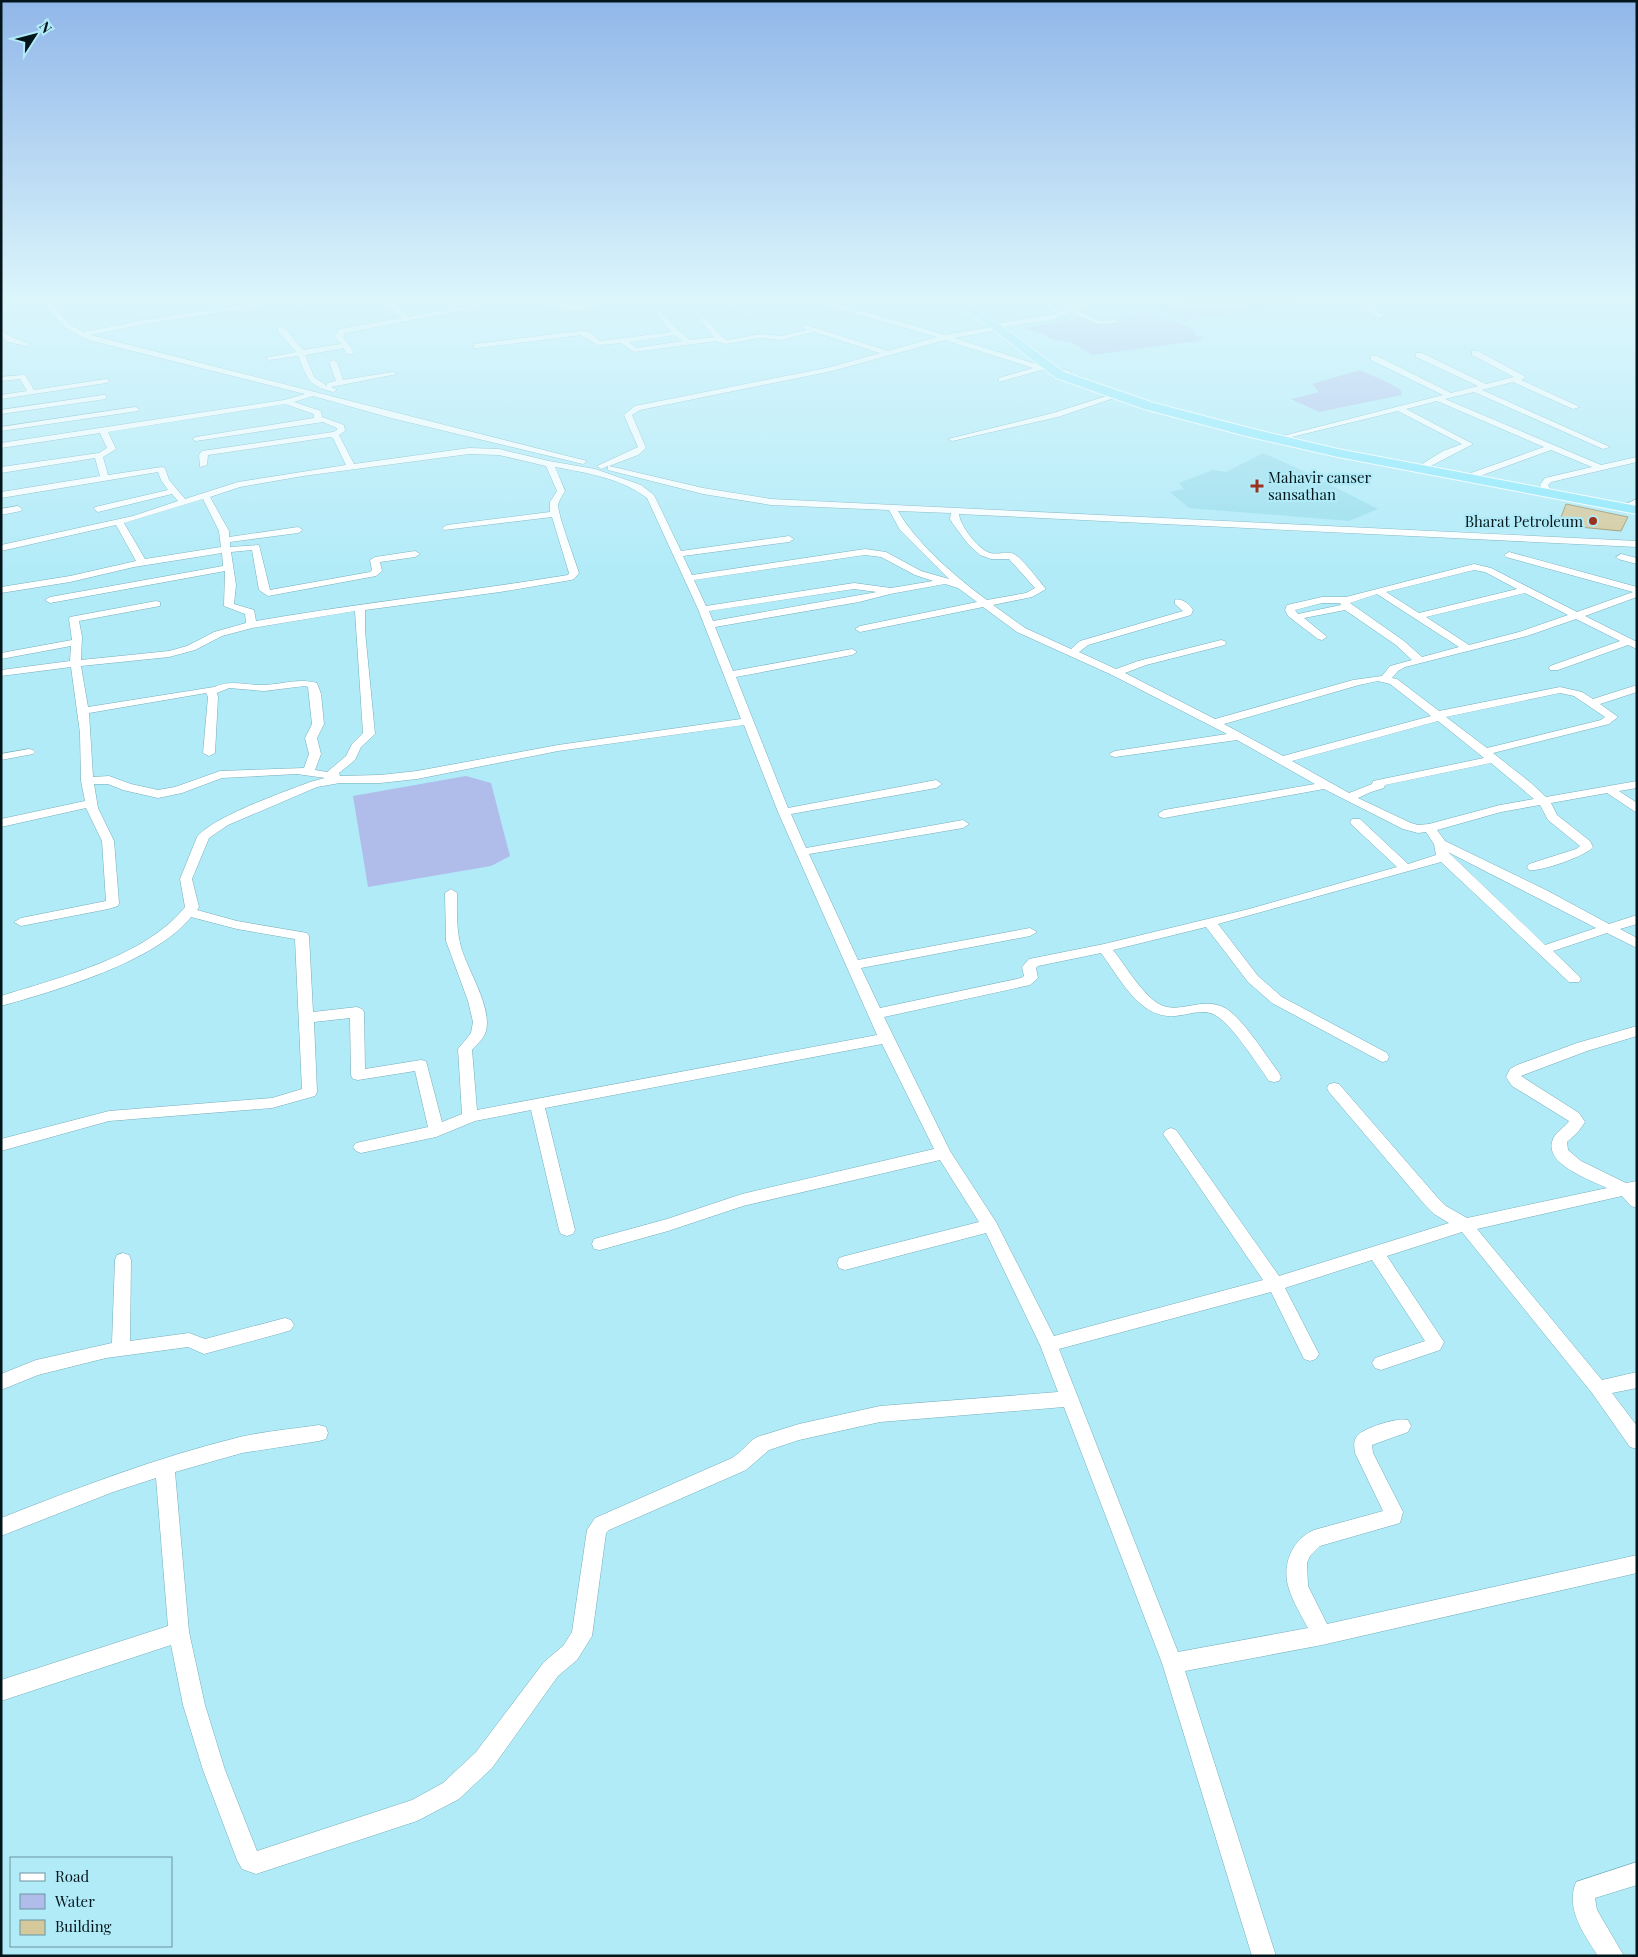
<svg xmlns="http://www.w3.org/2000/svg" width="1638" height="1957" viewBox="0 0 1638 1957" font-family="'Playfair Display',serif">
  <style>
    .built { fill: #9bdeed }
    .water { fill: #b0bcea }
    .building { fill: #d5c89b; stroke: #a09368 }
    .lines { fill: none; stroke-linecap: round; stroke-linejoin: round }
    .minor-casing { stroke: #76aeba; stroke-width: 1 }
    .trunk-casing { stroke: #fff; stroke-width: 2 }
    .minor { fill: #fff; fill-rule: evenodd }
    .trunk { fill: #8ce8fc; fill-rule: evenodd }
    .poi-dot { fill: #9b321d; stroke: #b1ebf8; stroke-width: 2 }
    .labels { text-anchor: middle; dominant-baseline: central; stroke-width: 4.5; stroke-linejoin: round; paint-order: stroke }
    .far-poi-label { font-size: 15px; fill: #01151a; stroke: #b1ebf8; text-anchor: start }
  </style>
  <rect width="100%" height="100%" fill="#b1ebf8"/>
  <path class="built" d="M1263,453L1299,469L1378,509L1349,521L1189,508L1170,492L1184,489L1179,483L1213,470L1226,472Z"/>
  <path class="water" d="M1191,301H1313L1184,321L1147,303Z
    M1155,314L1191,328L1195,332V336L1204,337L1198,341L1092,355L1072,343L1051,339L1041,333L1023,328L1087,317L1099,323L1128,316Z
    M1360,370L1387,382L1401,390L1402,395L1319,412L1291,399L1319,392L1312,384Z
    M466,776L491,783L510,856L491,866L368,887L353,796Z"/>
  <path class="building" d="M1566,504L1628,517L1621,531L1558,525Z"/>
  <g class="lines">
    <defs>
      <path id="minor" d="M46,301H53C59,316 69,325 83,332L145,320L273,301H293L145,324L90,335L587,461L583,464L391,418L313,396L294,402L321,411L322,417L344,425L345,431L339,435L354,464L469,448L499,449L549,461L595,469L641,485L654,495L681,551L789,536L794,539L789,542L683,556L692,575L865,549L886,552L921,571L949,579L900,530L889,510L771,505L703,494L608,470V466L601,469L597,466L638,447L624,415L635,406L831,367L880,353L814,332L780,340L761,338L726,344L716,341L634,352L621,343L598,345L581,335L477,348H474V344L581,331L589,332L600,341L671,332L656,313L659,311L679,331L690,340L714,337L700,319L704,317L721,336L727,340L761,334L780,336L807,330L802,327L806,325L888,351L937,337L810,301H823L901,322L945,335L992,327L995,324L1057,314L1040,301H1048L1062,312L1076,303L1112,301L1075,309L1100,321L1117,320V322L1115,323L1097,324L1071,312L1053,320L1007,326L1004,329L954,338L1042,366L1070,371V375L1041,370L999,382V378L1033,368L945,340L832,371L640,410L632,415L646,448L638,455L609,466L703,488L771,499L1637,541V547L959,514C960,526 978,549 990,553C998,555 1006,551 1014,554C1023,559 1039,581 1046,589L1032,597L993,605L1025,628L1071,649L1080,641L1183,611L1175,604V600C1182,598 1189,604 1193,610L1191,615L1088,645L1079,652L1116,669L1138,661L1221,640L1225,641L1226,643L1225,645L1146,665L1125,673L1215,719L1353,680L1382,676L1390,666L1412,660L1396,645L1345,610L1304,618L1327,637L1322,640L1318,639L1288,616L1285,610L1287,605L1322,597H1346L1474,564L1491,568L1577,612L1633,592L1506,557L1504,555L1509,552L1637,587V597L1585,616L1637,642V649L1628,645L1558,670H1550L1549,668L1550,666L1620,641L1576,619L1527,636L1405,667L1398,671L1392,678L1397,679L1439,711L1560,687L1582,692L1593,699L1637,685V692L1600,704L1618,717L1609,724L1493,753L1531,783L1546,797L1637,781V788L1619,791L1637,803V813L1607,793L1551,803L1557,815L1590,841L1593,847C1586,856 1540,872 1529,870L1527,867L1529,864L1576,849L1580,846L1548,820L1540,805L1501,812L1437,830L1445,841L1548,891L1609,924L1637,915V924L1620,929L1637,938V948L1607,933L1553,951L1579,976L1581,979L1579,982H1569L1441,862L1218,924L1258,976L1282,997L1387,1053L1389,1057L1387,1061L1382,1062L1272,1003L1248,982L1206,927L1113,950C1125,965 1144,997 1161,1005C1180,1014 1203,996 1225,1008C1243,1018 1266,1056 1279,1073L1281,1077L1279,1081L1274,1082L1269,1081C1257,1064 1230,1021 1213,1014C1202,1009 1187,1015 1175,1016C1139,1019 1120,978 1101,953L1038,966L1036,968L1038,978L1030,985L884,1017L950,1151L996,1222L1054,1336L1263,1280L1166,1138L1163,1134L1166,1130L1171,1128L1176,1130L1279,1276L1449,1223L1434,1214L1425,1205L1329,1092L1327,1088L1329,1084L1334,1083L1339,1084L1437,1197L1446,1206L1467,1218L1607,1188C1591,1180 1546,1165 1552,1142C1554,1132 1565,1128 1569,1121L1512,1086L1506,1077L1510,1069L1517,1065L1577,1043L1637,1026V1036L1587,1051L1521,1076L1579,1113L1585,1122L1578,1132L1567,1142L1568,1150L1581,1161L1626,1183L1637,1181V1208L1631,1206L1622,1196L1477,1229L1602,1380L1637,1372V1388L1612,1393L1637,1426V1449L1630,1447L1592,1393L1462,1232L1387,1256L1444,1342L1440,1350L1381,1370L1375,1368L1372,1363L1375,1358L1425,1341L1372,1260L1285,1288L1319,1354L1316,1359L1310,1361L1304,1359L1271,1292L1059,1349L1178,1652L1308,1628C1301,1615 1293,1602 1289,1589C1281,1566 1292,1539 1314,1530L1383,1511L1355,1453C1354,1446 1353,1439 1359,1434C1367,1427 1399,1417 1408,1420L1411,1426L1408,1432L1372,1445L1373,1453L1403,1512L1400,1523L1320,1546L1310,1556L1307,1563L1308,1586L1327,1624L1637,1555V1573L1322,1645L1185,1671L1276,1956H1252L1162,1663L1064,1407L880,1422L799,1440L769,1450L746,1470L609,1530L606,1533L592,1636L577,1660L558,1676L492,1768L459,1799L417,1821L256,1874L242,1869L237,1860L203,1770L183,1705L171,1645L1,1701V1680L168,1626L156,1478L113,1492L1,1536V1518C80,1487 158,1457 240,1437C266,1431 293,1429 319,1425L326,1427L328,1433L326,1439L319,1441L242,1453L175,1472L189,1632L205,1705L225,1770L257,1851L412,1800L443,1783L476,1752L544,1662L563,1646L572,1632L587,1530L595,1518L732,1458C742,1452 748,1442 757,1437L799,1424L880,1406L1058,1392L1040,1345L986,1233L845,1270L839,1268L837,1263L839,1258L845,1256L979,1222L940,1160L743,1206L668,1231L600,1250L594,1249L592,1244L594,1239L667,1219L742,1194L934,1149L882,1044L545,1108L575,1230L573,1234L567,1236L561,1234L559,1230L531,1110L475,1121L436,1137L361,1153L356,1151L353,1147L356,1143L428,1127L415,1071L358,1080L353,1079L351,1075L350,1018L314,1022L317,1092L315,1096L272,1108L109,1121L1,1151V1139L109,1111L272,1098L302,1089L295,939L237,929L191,917C157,961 55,991 1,1006V996C61,977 145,957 185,907L180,879L197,837C212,817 284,792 310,782L325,778L297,774L222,778L182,793L158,798L123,790L108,784H94L98,808L114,841L119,903L118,906L108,909L21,926L14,922L21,918L106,901L102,841L86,808L1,827V819L85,801L81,781L80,733L71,667L1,676V670L70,661L71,646L1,659V653L72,640L69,619L70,617L156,601L160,602V606L79,621L82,637L81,660L169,651L187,646L214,632L246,623L245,614L224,606L225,571L50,603L45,600L50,597L223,566L222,553L134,567L70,582L1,593V587L70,576L136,561L116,525L1,551V545L133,516L178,501L172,494L98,512L94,509L95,507L168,490L161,480L158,472L1,498V492L100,476L95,458L1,473V467L99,453L107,448L100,433L1,448V443L284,400L305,394L92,341C71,333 55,322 46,301ZM675,335L683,341L636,348L629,342ZM285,404L314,414V418L196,437L192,439L196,441L323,422L337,428V430L333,432L202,451L199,455L200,467L207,465L208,455L330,437L333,438L346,465L238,482L185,499L169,480L165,468L162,467L108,475L103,457L116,449L108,432ZM469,454L499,455L546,466L557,491L550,502V512L447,525L442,528L444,530L552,517L569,573L568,575C464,592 359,603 256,621L254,610L234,604L236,585L231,552L252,550L259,590L268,596L376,576L382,571L380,562L415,557L420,554L415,551L375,557L370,560L372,570L370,572L270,590L259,545L230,547V542L298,533L303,530L298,527L229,537V531L210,497L240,487L303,476ZM555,467C587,473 621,478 647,498L698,609L741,719L558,745L417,771L380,775L340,776L339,773L355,760L361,747L375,734L365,631V610L500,592L571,580L574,579L579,573C575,560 558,515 558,505C559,500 563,495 565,491ZM203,499L219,531L221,547L145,559L124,523ZM898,511L951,513L950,519L953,524L968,544L980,555L991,559H1009L1035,588L1026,593L987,600C958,579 916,543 898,511ZM865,555L881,557L915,575L933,581L891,588L854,583L706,606L694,580ZM1474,570L1485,572L1517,589L1419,613L1386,592ZM945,584L958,588L977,602L860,626L855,629L860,632L983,607L1017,632L1112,675L1227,734L1115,751L1109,754L1111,756L1115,757L1237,740L1315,784L1164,810L1158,814L1160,817L1164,818L1324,789L1403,829L1418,833L1426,832L1434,844L1436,855L1408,864L1360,819H1352L1350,822L1352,825L1397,867L1249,909L1104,944L1029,959L1022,967L1024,976L1021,978L880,1008L861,968L1030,936L1037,932L1030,928L858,960L809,854L963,828L969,824L963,820L806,848L791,814L936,788L942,784L936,780L788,808L736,677L852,655L857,652L852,649L733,671L715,627L859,602L890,594ZM854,589L877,592L713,621L709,611ZM1525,593L1568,615L1519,632L1469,645L1426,617ZM1377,594L1459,647L1422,657L1404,641L1350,603ZM1322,603H1340L1341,605L1298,614L1295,610ZM355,611L363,733L352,744L346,756L327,772L315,770L321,754L317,738L324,724L321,694L317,683C299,678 283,684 265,685C246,686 233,679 214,687L88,707L81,666L169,657L195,650L222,636L252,628ZM1378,681L1390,684L1431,716L1283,756L1224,724L1359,685ZM305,686L308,687L312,724L305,738L309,754L304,768L220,771L175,787L158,790L131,784L109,776L93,777L89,713L206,693L208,697L203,753L209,756L215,753L218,697L217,693L229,688L264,691ZM1560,693L1574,696L1605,717L1601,720L1487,748L1446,717ZM1438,721L1484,758L1373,781L1372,784L1349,793L1292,761ZM744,725L778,812L877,1035L477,1110L472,1050C477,1044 484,1039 486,1031C492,1007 468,971 461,947C456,929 457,911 457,893L451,889L445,893L446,941L468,1001L473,1022L471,1033L458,1049L462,1114L442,1122L426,1061L421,1060L365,1069L364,1012L362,1009L357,1007L313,1012L309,936L307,933L237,921L197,910L199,907L192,879L209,838L228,825L317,787L340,783H380L417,779L558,751ZM1491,763L1534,799L1500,805L1429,824L1418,825L1411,823L1358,798L1371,792L1384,788L1385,785ZM1448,852L1596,928L1545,945Z
        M310,301H327L279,311L276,309Z
        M382,301H390L409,317L493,301H509L345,333L343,337L354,352L353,354H347L344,348L305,355L314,377L327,386V383L336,381L329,362L333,360L337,362L343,380L393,372L397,374L331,387L337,390L333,392C308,386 307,377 298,356L269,360L265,358L296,352L278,331V327H284L303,350L341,344L335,337L339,329L402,318Z
        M537,301L574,305L610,301C591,313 556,313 537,301Z
        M716,301H726L754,313L749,314Z
        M1367,301L1381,303V305L1372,309L1383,315V317H1379L1364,310V308L1373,304Z
        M1,331L14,338L30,344L26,346L8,342L1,336Z
        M1472,351H1478L1524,376L1525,378L1521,380L1580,407L1573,409L1513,382L1482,390L1610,447L1603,449L1474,392L1445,399L1601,465L1637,457V462L1551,482L1548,485L1552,492L1548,495L1545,494L1540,485L1545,478L1592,467L1551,450L1477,477H1471V473L1544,447L1437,401L1406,409L1473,444L1425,469L1422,468V464L1443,451L1462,444L1398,411L1275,441L1271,439L1443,395L1371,360V356H1377L1451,393L1478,386L1416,357V353H1422L1486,384L1514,377L1472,355Z
        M22,375H25L34,390L106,379L110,381L106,383L1,399V395L27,391L20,379L1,381V377Z
        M1113,394L1120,396L1058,417L952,441L948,439L1053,413Z
        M103,395H106V399L1,414V410Z
        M135,407L139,409L138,411L1,431V427Z
        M1637,499V505L1630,507L1626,504Z
        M18,506L22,509L21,511L1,515V509Z
        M1621,554L1637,558V564L1618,559L1616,557Z
        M29,749L33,750L35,752L33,754L1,760V754Z
        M123,1253L129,1255L131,1260L130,1341L189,1333L205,1339L285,1318L291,1320L294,1325L291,1330L285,1332L204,1354L188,1347L106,1358L38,1375L1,1390V1374L36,1360L112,1343L115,1260L117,1255Z
        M1637,1862V1885L1595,1898L1597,1910L1624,1956H1598C1584,1934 1565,1909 1576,1882Z"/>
      <path id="trunk" d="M951,301H964L999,324L1064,372L1154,403L1257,430L1338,449L1637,506V514L1338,457L1250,437L1144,409L1056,378L991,328Z"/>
    </defs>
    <use href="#minor" class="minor-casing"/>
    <use href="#trunk" class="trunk-casing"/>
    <use href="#minor" class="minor"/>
    <use href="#trunk" class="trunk"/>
  </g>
  <linearGradient id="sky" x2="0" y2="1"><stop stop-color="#91b7e9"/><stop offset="0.52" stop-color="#dcf6fc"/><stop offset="1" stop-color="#dcf6fc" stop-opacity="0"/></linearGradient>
  <rect width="1638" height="575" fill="url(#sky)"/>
  <g class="poi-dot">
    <path d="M1254.5 478.5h5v5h5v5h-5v5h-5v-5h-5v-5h5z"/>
    <circle cx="1593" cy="521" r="5"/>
  </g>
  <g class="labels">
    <g class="far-poi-label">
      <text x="1268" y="477">Mahavir canser<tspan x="1268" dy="17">sansathan</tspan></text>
      <text x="1583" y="521" text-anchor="end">Bharat Petroleum</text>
    </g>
  </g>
  <rect width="1638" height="1957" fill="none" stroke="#01151a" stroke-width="5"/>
  <rect x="10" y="1857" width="162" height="90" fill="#b1ebf8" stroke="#6b959f"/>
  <rect x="20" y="1873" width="25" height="8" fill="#ffffff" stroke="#6b959f"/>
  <text x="55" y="1882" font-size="15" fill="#01151a">Road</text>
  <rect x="20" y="1894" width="25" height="15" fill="#b0bcea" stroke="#6b959f"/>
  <text x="55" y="1907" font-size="15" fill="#01151a">Water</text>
  <rect x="20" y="1920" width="25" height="15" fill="#d5c89b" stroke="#6b959f"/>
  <text x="55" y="1932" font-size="15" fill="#01151a">Building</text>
  <g transform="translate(35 35) rotate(54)" stroke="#b1ebf8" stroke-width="4" paint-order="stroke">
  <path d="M0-4L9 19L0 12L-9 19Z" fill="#01151a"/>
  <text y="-8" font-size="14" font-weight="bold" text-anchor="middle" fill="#01151a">N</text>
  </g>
</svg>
